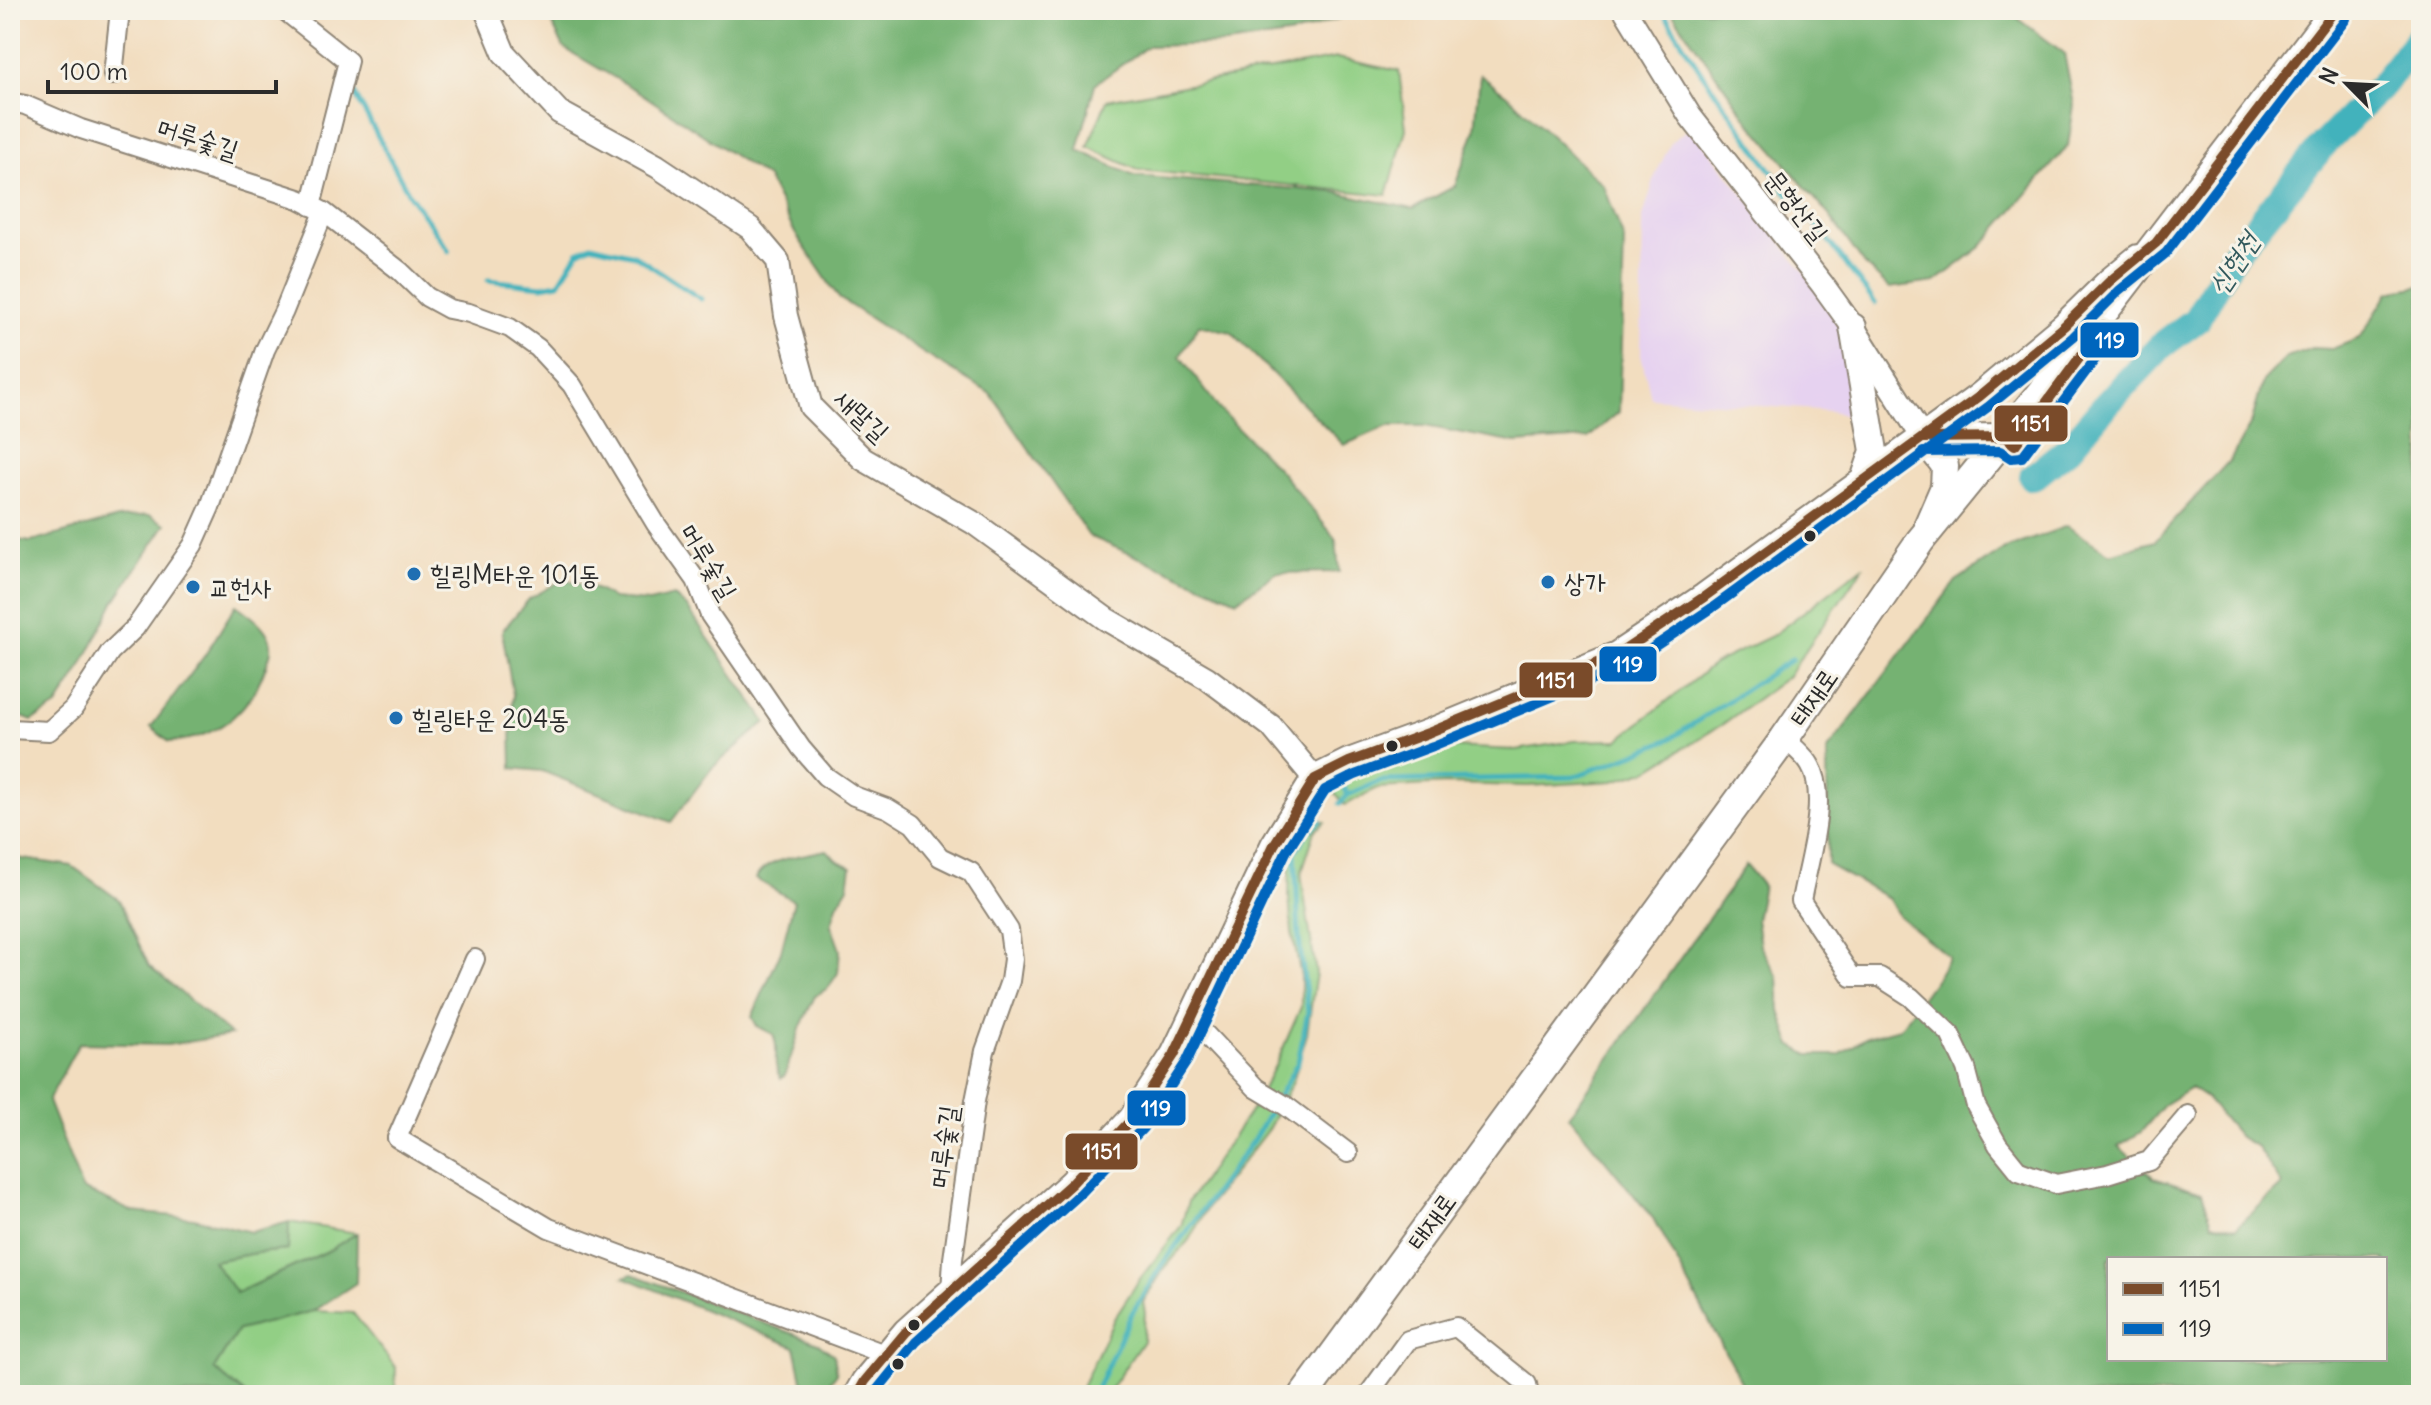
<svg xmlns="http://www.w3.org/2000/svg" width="2431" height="1405" viewBox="0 0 2431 1405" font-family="Delius,'Poor Story',sans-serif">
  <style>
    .built { fill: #e6d2f0 }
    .green { fill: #92cf85; stroke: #5e7d58; stroke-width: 2 }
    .forest { fill: #75b272; stroke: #506e4e; stroke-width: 2; fill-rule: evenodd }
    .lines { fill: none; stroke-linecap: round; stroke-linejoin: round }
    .stream { stroke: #43b2bc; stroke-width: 5 }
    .river { stroke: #43b2bc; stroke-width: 28 }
    .minor-casing { stroke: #8e8475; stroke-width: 22 }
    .tertiary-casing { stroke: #8e8475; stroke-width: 26 }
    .secondary-casing { stroke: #8e8475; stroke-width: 30 }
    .primary-casing { stroke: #8e8475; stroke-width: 32 }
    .minor { stroke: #fff; stroke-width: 18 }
    .tertiary { stroke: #fff; stroke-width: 22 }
    .secondary { stroke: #fff; stroke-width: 26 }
    .primary { stroke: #fff; stroke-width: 28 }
    .bus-1-casing { stroke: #f7f3e8; stroke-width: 16 }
    .bus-2-casing { stroke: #f7f3e8; stroke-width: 16 }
    .bus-1 { stroke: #7a4b2a; stroke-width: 10 }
    .bus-2 { stroke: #0065bd; stroke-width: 10 }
    .bus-dot { fill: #2b2b2b; stroke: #f7f3e8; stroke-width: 3 }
    .poi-dot { fill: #1f6fb2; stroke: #f7f3e8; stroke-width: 3 }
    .labels { text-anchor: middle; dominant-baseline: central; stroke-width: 6; stroke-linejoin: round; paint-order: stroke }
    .street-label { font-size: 26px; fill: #2b2b2b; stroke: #f7f3e8 }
    .poi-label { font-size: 26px; fill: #2b2b2b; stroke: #f7f3e8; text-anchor: start }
    .water-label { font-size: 28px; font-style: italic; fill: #335a5e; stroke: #f7f3e8 }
    .line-badge { stroke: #f7f3e8; stroke-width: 3 }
    .badge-label { font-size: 22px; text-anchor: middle; font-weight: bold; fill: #fff }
  </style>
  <rect width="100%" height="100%" fill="#f7f3e8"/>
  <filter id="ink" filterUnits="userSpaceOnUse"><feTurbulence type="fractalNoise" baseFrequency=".0125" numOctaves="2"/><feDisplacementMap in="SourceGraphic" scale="16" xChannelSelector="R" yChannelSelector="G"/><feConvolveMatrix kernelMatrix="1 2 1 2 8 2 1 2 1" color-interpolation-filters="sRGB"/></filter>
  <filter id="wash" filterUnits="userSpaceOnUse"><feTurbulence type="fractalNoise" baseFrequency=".006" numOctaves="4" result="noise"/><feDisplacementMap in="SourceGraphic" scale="32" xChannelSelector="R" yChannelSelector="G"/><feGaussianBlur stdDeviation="1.8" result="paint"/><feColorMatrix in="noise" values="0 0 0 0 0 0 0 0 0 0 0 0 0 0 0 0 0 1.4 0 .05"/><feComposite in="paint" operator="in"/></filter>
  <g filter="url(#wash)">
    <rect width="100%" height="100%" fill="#f2ddbf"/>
    <path class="built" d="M1687,130L1699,138L1813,283L1840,328L1855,376L1854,412L1847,415L1831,411L1651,398L1641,355L1643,217L1655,176L1671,142Z"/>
    <path class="green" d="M1337,58L1399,71L1406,129L1387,195L1138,170L1088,147L1107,100Z
      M1864,566L1787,677L1723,724L1648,770L1614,781L1528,786L1447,784L1378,788L1345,805L1333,790L1350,776L1390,759L1431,746L1516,750L1574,741L1618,740L1715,663L1772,636Z
      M1309,820L1325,822L1315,831L1301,874L1316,973L1307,1034L1293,1081L1269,1128L1207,1208L1189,1240L1164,1269L1143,1302L1145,1313L1143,1341L1106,1395H1078L1115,1317L1139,1280L1181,1226L1188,1202L1254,1106L1277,1062L1301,1007V976L1292,932L1289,897L1290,855Z
      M289,1222L357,1233L328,1251L236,1293L212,1261L256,1253L288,1250Z
      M313,1311L353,1313L396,1368L395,1395H246L214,1369L238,1330Z"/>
    <path class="forest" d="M545,10H1358L1355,13L1294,34L1227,44L1148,46L1095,84L1078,150L1134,176L1335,192L1413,209L1455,186L1475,130L1480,75L1511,98L1604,186L1624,240L1619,412L1588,438L1516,443L1425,426H1388L1344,445L1231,332L1199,325L1180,356L1220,410L1280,471L1336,539L1339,572L1276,573L1237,600L1089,536L991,394L923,353L839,298L795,233L767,178L639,92L564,48Z
      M1670,10H2007L2064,53L2074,105L2068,146L1981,247L1935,282L1889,288L1865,265L1829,215L1748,120Z
      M2421,286V1395H1748L1656,1222L1569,1116L1746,865L1763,886L1756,919L1760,946L1778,977L1780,1010L1791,1045L1809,1055H1839L1867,1037L1900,1028L1939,974L1949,957L1899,916L1888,898L1828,865L1827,751L1956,581L2003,550L2067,526L2110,554L2155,541L2231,459L2252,421L2263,381L2286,357L2312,348L2332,349L2360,338L2389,292ZM2191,1088L2206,1098L2239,1137L2256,1146L2282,1185L2236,1228L2212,1223L2202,1193L2154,1178L2118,1146L2141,1132L2165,1104ZM2109,1259H2385V1359H2109Z
      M149,515L166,524L114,602L82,666L57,706L32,721L10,712V539L31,542L118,518Z
      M564,579L598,590L613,599L649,602L674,596L686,606L766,722L712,768L671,822L542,771L512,768L511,724L513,695L502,631L529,599Z
      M236,605C247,613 262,623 268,635C275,648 269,659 264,671C247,714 215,739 169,742L151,727L205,655Z
      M827,850L836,860L851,867L848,887L837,905L831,925L840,950L838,973L828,988L815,996L801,1026L785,1075L781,1079C770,1062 781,1051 773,1034L757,1026L752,1017L781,951L794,901L756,879C762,859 808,854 827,850Z
      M10,857L72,866L119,900L149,966L231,1035L167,1045L79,1043L48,1101L82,1189L133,1212L194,1218L251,1232L289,1222L288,1250L256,1253L213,1261L236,1293L328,1251L357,1233L356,1283L313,1311L238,1330L214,1369L246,1395H10Z
      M632,1274L818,1343L834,1355L837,1373L820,1395H797L803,1384L795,1347L624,1277Z"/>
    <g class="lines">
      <path class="stream" d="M1662,10L1701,72L1787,193L1822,232L1875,303
        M349,83L409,194L449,251
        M488,280L542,286L559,283L578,252L591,245L634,255L701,299
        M1343,785L1348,795
        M1340,803L1348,795L1380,781L1573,777L1632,755L1670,739L1792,659
        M1279,1096L1298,1062L1308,1012L1299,938L1295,852L1308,832L1320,821
        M1094,1395L1132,1313L1162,1265L1254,1139L1274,1104"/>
      <path class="river" d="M2033,477L2069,448L2101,410L2162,345L2196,320L2235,253L2324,144L2383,84L2421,36"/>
    </g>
  </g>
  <g filter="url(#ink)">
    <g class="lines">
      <defs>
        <path id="minor" d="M284,10L348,61L311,206
          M113,75L120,10
          M10,102L25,105L81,129L299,199L324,212L400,271L427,297L449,309L469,313L510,328L538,348L572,385L656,524L696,580L710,615L801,748L825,776L854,796L889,809L913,824L940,857L971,872L1009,930L1013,959L1010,981L985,1051L975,1101L953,1259L951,1292
          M10,729L49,731L73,709L110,652L135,628L193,545L210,507L265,350L284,311L324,212
          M1793,746C1799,752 1806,758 1810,765C1830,797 1807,865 1801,901L1852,977H1880L1911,997L1950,1034L1966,1068L1976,1106L1998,1145L2019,1171L2056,1184L2107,1174L2149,1161L2188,1115
          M475,959L397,1138L549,1228L887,1355
          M1191,1019L1256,1088L1286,1106L1348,1153
          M1368,1395L1408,1340L1456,1327L1527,1384L1529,1395"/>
        <path id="tertiary" d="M486,10L504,53L559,112L657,166L750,228L778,261L786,316L811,407L863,459L974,523L1106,619L1207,678L1271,726L1315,779
          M1625,10L1690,116L1822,284L1853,327L1923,438"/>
        <path id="secondary" d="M1853,327L1874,451L1864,480
          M1923,438L1945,466L1944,487L1928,524
          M1923,438L2005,437L2015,445
          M857,1395L865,1381L906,1332L1072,1183L1132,1119L1174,1055L1274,845L1315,779L1349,762L1428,733L1617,655L1704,597L1980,396L2064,326L2110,281L2138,258"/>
        <path id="primary" d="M1304,1395L1784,739L1920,541L2057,373L2335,10"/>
      </defs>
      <use href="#minor" class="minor-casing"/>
      <use href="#tertiary" class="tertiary-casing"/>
      <use href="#secondary" class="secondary-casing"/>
      <use href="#primary" class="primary-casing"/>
      <use href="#minor" class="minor"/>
      <use href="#tertiary" class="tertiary"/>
      <use href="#secondary" class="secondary"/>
      <use href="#primary" class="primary"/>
      <defs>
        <path id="bus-1" d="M1923,438L2005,437L2015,445L2103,326
          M857,1395L865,1381L906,1332L1072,1183L1132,1119L1174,1055L1274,845L1315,779L1349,762L1428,733L1617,655L1704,597L1980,396L2064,326L2110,281L2156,243L2335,10"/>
        <path id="bus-2" d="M1923,452L2000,451L2011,458L2022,457L2114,334
          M873,1395L916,1342L1081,1193L1143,1128L1187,1061L1286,852L1325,790L1355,775L1433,746L1624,667L1712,608L1988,407L2073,337L2119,291L2166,253L2346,19"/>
      </defs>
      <use href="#bus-1" class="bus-1-casing"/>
      <use href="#bus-2" class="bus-2-casing"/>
      <use href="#bus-1" class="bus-1"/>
      <use href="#bus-2" class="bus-2"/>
    </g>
  </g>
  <g class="bus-dot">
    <circle cx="1810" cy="536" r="7"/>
    <circle cx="1392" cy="746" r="7"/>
    <circle cx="914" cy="1325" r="7"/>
    <circle cx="898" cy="1364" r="7"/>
  </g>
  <g class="poi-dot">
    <circle cx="414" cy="574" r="8"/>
    <circle cx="1548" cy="582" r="8"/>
    <circle cx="193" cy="587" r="8"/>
    <circle cx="396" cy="718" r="8"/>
  </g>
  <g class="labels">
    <g class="street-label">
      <text transform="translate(198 138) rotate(18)">머루숯길</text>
      <text transform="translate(1797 206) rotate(52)">문형산길</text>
      <text transform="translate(862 415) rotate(43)">새말길</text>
      <text transform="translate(709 561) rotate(59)">머루숯길</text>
      <text transform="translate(1813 697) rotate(-55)">태재로</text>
      <text transform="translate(943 1147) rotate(-82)">머루숯길</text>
      <text transform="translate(1431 1221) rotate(-54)">태재로</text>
    </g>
    <g class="poi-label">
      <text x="430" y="574">힐링M타운 101동</text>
      <text x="1564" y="582">상가</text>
      <text x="209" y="587">교헌사</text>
      <text x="412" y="718">힐링타운 204동</text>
    </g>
    <g class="water-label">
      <text transform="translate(2233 263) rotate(-56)">신현천</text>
    </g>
  </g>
  <g class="line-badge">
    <rect x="2079" y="321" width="61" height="38" rx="8" fill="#0065bd"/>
    <rect x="1993" y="404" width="76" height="39" rx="8" fill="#7a4b2a"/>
    <rect x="1598" y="645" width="60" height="38" rx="8" fill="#0065bd"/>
    <rect x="1518" y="661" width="76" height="38" rx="8" fill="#7a4b2a"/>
    <rect x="1126" y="1089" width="61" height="38" rx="8" fill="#0065bd"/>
    <rect x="1064" y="1132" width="75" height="39" rx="8" fill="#7a4b2a"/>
  </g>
  <g class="badge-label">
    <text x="2110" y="348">119</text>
    <text x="2031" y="431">1151</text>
    <text x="1628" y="672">119</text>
    <text x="1556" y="688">1151</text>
    <text x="1156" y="1116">119</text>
    <text x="1102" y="1159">1151</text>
  </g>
  <rect width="2431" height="1405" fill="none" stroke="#f7f3e8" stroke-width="40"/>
  <rect x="2107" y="1257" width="280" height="104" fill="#f7f3e8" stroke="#a5a39c" stroke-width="2"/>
  <rect x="2123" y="1283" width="40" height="12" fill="#7a4b2a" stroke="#a5a39c" stroke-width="2"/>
  <text x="2179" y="1297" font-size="24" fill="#2b2b2b">1151</text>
  <rect x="2123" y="1323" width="40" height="12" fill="#0065bd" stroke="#a5a39c" stroke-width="2"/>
  <text x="2179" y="1337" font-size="24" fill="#2b2b2b">119</text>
  <g transform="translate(2347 84) rotate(294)" stroke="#f7f3e8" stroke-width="6" paint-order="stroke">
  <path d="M0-6L14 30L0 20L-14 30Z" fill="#2b2b2b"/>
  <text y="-12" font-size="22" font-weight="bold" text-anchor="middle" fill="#2b2b2b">N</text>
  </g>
  <path d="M48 80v12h228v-12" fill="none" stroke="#2b2b2b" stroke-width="4"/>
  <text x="60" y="80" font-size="24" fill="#2b2b2b" stroke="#f7f3e8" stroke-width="6" paint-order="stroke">100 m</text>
</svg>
